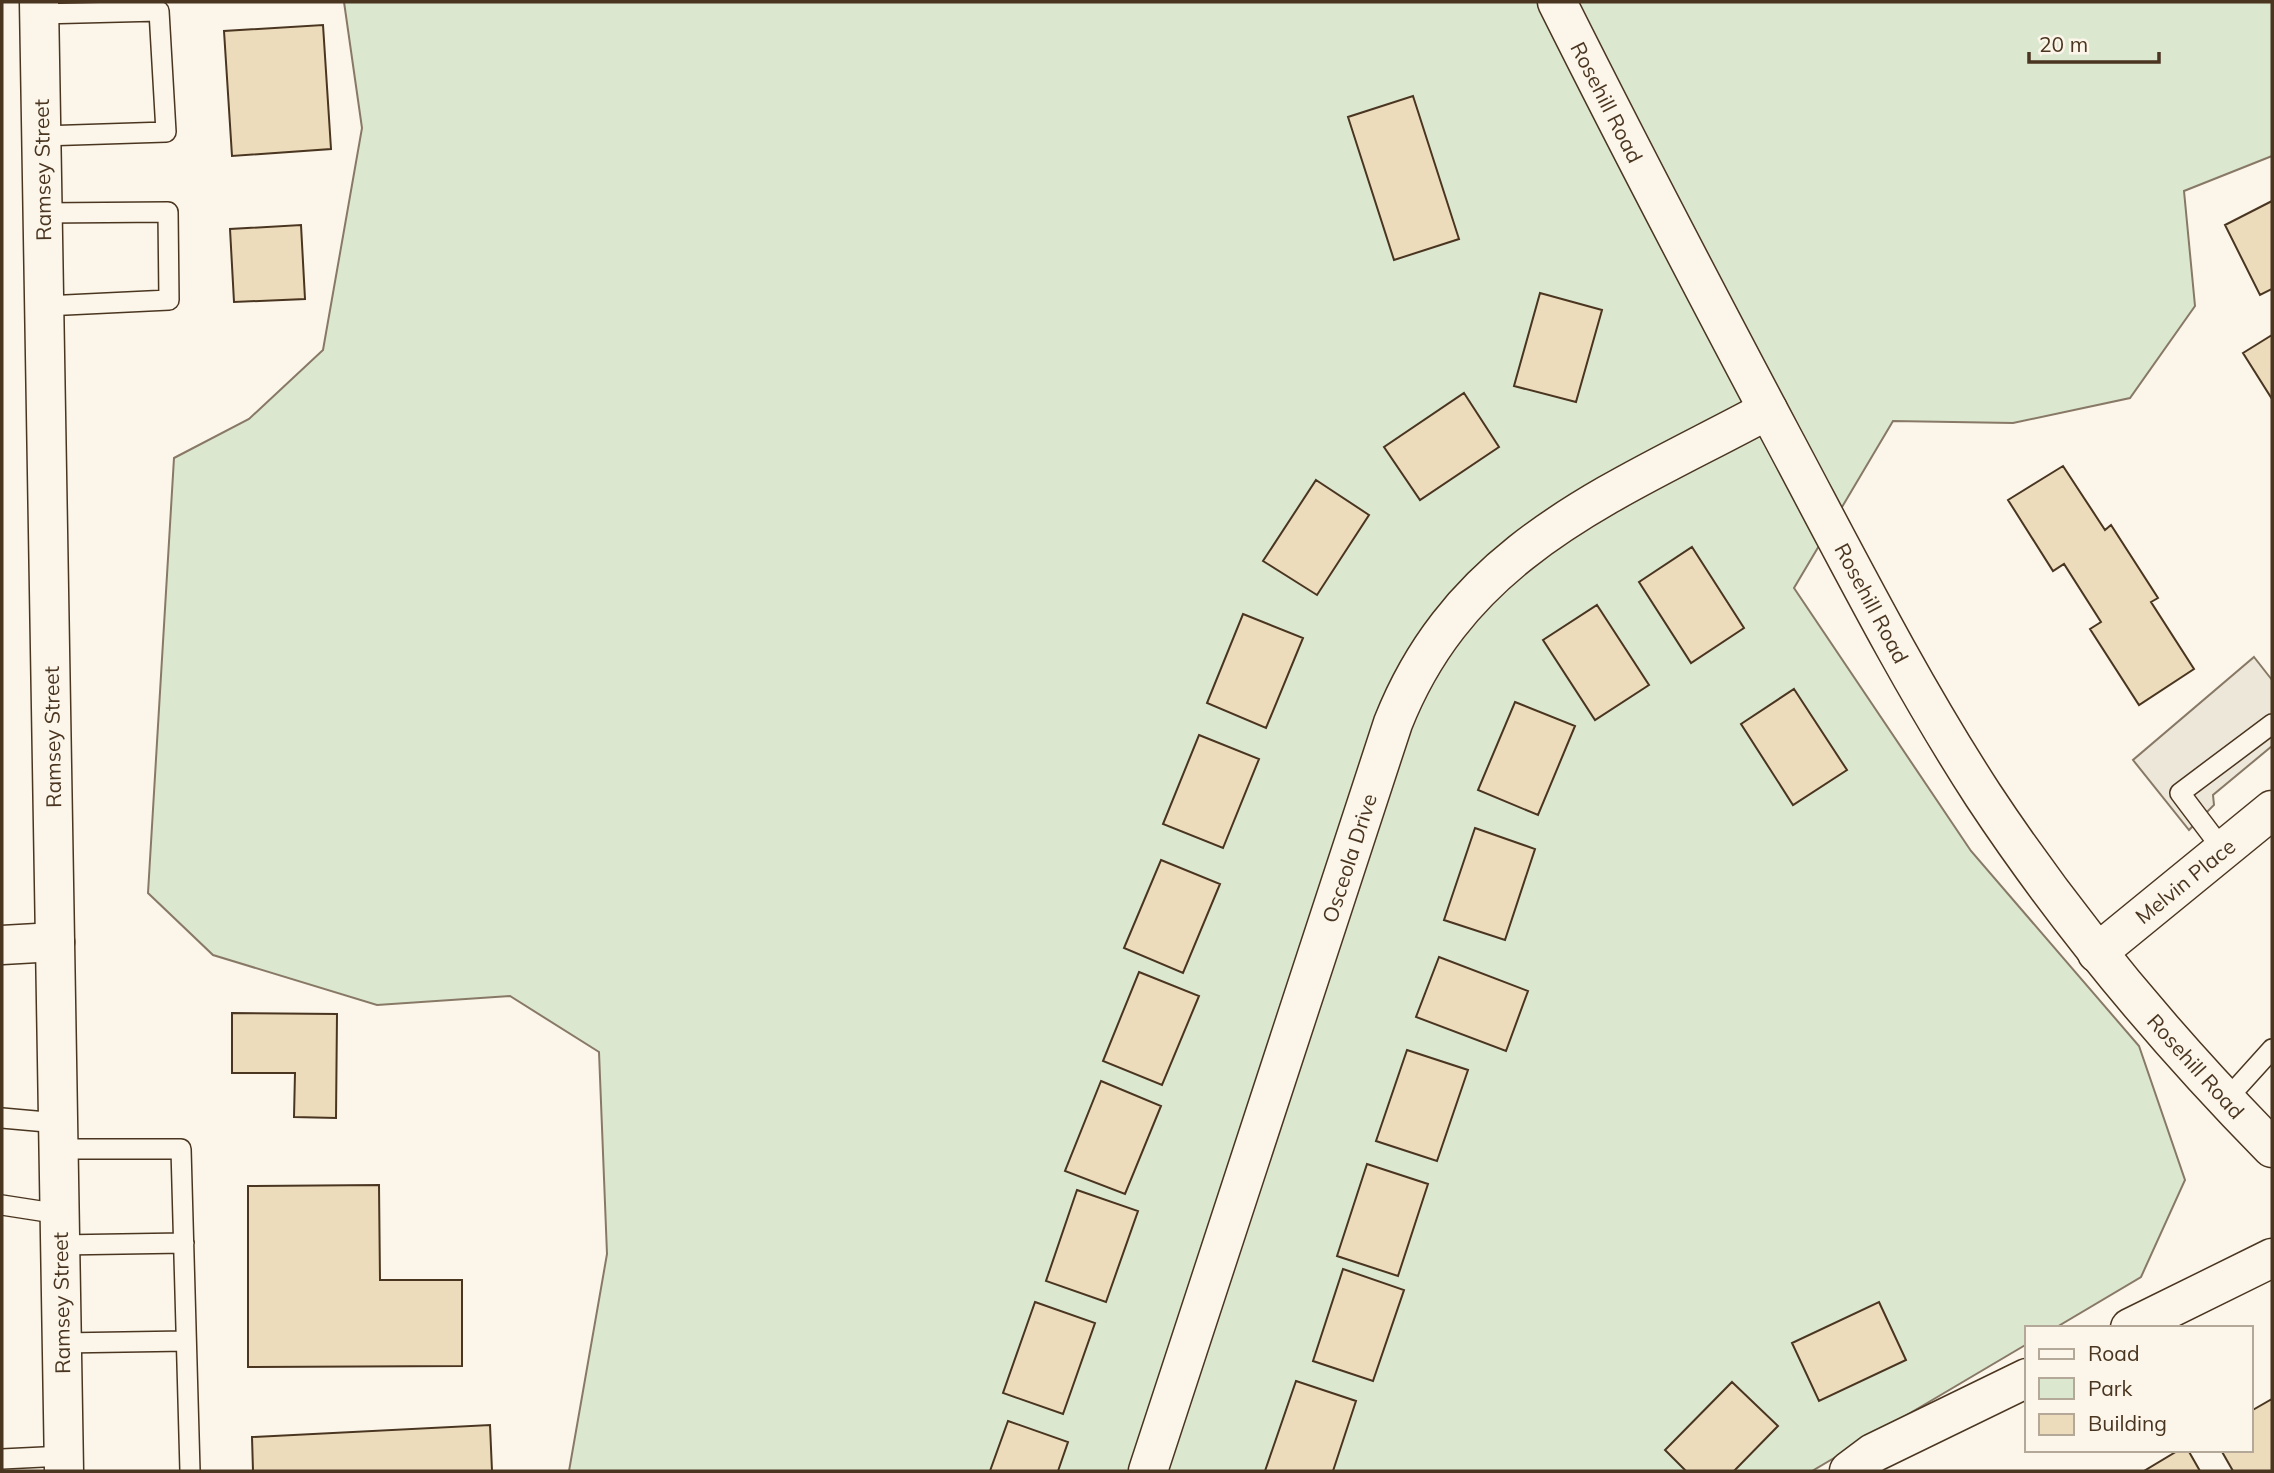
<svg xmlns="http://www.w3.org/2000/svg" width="2274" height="1473" viewBox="0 0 2274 1473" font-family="Mulish,sans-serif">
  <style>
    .green { fill: #dce7d0; stroke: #887966; stroke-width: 2 }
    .parking { fill: #ede7d9; stroke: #887966; stroke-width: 2 }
    .building { fill: #ecdcbc; stroke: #4a3520; stroke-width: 2 }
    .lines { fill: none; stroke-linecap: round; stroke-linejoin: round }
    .lane-casing { stroke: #4a3520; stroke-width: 22 }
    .street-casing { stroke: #4a3520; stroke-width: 41 }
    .secondary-casing { stroke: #4a3520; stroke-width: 41 }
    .primary-casing { stroke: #4a3520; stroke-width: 41 }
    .lane { stroke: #fbf6e9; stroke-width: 19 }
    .street { stroke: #fbf6e9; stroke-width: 38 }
    .secondary { stroke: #fbf6e9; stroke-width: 38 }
    .primary { stroke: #fbf6e9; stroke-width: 38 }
    .labels { text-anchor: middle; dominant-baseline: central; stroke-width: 5; stroke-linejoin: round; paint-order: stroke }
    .street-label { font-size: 21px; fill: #4a3520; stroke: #fbf6e9 }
  </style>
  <rect width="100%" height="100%" fill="#fbf6e9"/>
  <path class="green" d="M344,2H2272V156L2184,191L2195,306L2130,398L2013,423L1893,421L1794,588L1971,851L2139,1046L2185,1180L2141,1277L2055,1328H2027V1344L1812,1471H569L607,1254L599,1052L510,996L377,1005L213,955L148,893L174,458L249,419L323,350L362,128Z"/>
  <path class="parking" d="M2254,657L2272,680V746L2213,795L2214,805L2189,830L2133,760Z"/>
  <path class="building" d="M323,25L331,149L232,156L224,31Z
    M1413,96L1459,239L1394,260L1348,117Z
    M2272,201V289L2260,295L2225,225Z
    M301,225L305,299L234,302L230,229Z
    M1540,293L1602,310L1576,402L1514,386Z
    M2272,335V399L2243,353Z
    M1464,393L1499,447L1420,500L1384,447Z
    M2063,466L2105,530L2111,525L2158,598L2151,602L2194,669L2139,705L2090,629L2101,622L2064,564L2053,571L2008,500Z
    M1316,480L1369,515L1317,595L1263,561Z
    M1692,547L1744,628L1691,663L1639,582Z
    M1597,605L1649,685L1595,720L1543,640Z
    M1243,614L1303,638L1266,728L1207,703Z
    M1794,689L1847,770L1793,805L1741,724Z
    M1515,702L1575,726L1538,815L1478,790Z
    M1199,735L1259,759L1223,848L1163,824Z
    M1475,828L1535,849L1505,940L1444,920Z
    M1161,860L1220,884L1183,973L1124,948Z
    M1439,957L1528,991L1506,1051L1416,1017Z
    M1139,972L1199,996L1162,1085L1103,1061Z
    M232,1013L337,1014L336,1118L294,1117L295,1073H232Z
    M1407,1050L1468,1070L1437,1161L1376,1141Z
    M1101,1081L1161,1106L1125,1194L1065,1171Z
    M1367,1164L1428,1184L1398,1276L1337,1256Z
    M379,1185L380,1280H462V1366L248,1367V1186Z
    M1077,1190L1138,1211L1106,1302L1046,1281Z
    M1343,1269L1404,1290L1373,1381L1313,1361Z
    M1035,1302L1095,1323L1063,1414L1003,1393Z
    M1879,1302L1906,1360L1819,1401L1792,1343Z
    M1296,1381L1356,1401L1333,1471H1265Z
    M1732,1382L1778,1426L1734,1471H1686L1665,1450Z
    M2272,1399V1471H2233L2221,1450H2251V1411Z
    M1008,1421L1068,1442L1058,1471H990Z
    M490,1425L492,1471H253L252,1437Z
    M2179,1450H2188L2200,1471H2144Z"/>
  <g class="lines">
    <defs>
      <path id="lane" d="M40,14L159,11L166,132L42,136
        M43,213L168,212L169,300L45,306
        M2223,850L2180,793L2272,724
        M2226,1100L2272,1049
        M2,1118L58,1123
        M59,1149H181L190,1471
        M2,1205L60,1214
        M60,1245L184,1243
        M62,1343L186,1341
        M2,1459L64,1456"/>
      <path id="street" d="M2097,953L2272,810
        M2130,1328L2272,1258
        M1148,1471L1393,723C1462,548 1614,493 1768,410
        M1849,1471L1873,1453L2027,1378"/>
      <path id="secondary" d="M1557,2C1630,148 1706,293 1783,438C1847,558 1909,681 1983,795C2067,922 2166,1040 2272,1148
        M2,945L55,942"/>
      <path id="primary" d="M39,2L64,1471"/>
    </defs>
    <use href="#lane" class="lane-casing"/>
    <use href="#street" class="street-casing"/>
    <use href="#secondary" class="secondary-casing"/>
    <use href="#primary" class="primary-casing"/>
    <use href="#lane" class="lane"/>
    <use href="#street" class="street"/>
    <use href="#secondary" class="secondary"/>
    <use href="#primary" class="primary"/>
  </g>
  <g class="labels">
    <g class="street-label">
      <text transform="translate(1607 102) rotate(63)">Rosehill Road</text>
      <text transform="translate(42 170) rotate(-91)">Ramsey Street</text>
      <text transform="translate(1872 603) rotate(62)">Rosehill Road</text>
      <text transform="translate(52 737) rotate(-91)">Ramsey Street</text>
      <text transform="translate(1349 858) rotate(-72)">Osceola Drive</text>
      <text transform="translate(2185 881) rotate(-39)">Melvin Place</text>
      <text transform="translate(2196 1066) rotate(48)">Rosehill Road</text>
      <text transform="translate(61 1303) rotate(-91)">Ramsey Street</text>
    </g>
  </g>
  <rect width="2274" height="1473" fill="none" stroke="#4a3520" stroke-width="7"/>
  <rect x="2025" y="1326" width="228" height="126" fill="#fbf6e9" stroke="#b4a999" stroke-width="2"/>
  <rect x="2039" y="1349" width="35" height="10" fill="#fbf6e9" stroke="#b4a999" stroke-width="2"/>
  <text x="2088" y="1361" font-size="21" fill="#4a3520">Road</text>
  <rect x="2039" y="1378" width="35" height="21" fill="#dce7d0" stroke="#b4a999" stroke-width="2"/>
  <text x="2088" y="1396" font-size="21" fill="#4a3520">Park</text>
  <rect x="2039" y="1414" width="35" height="21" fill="#ecdcbc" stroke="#b4a999" stroke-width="2"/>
  <text x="2088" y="1431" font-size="21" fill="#4a3520">Building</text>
  <path d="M2029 52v10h130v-10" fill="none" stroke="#4a3520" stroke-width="3.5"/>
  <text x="2039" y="52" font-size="21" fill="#4a3520" stroke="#fbf6e9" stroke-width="5" paint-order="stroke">20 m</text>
</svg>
